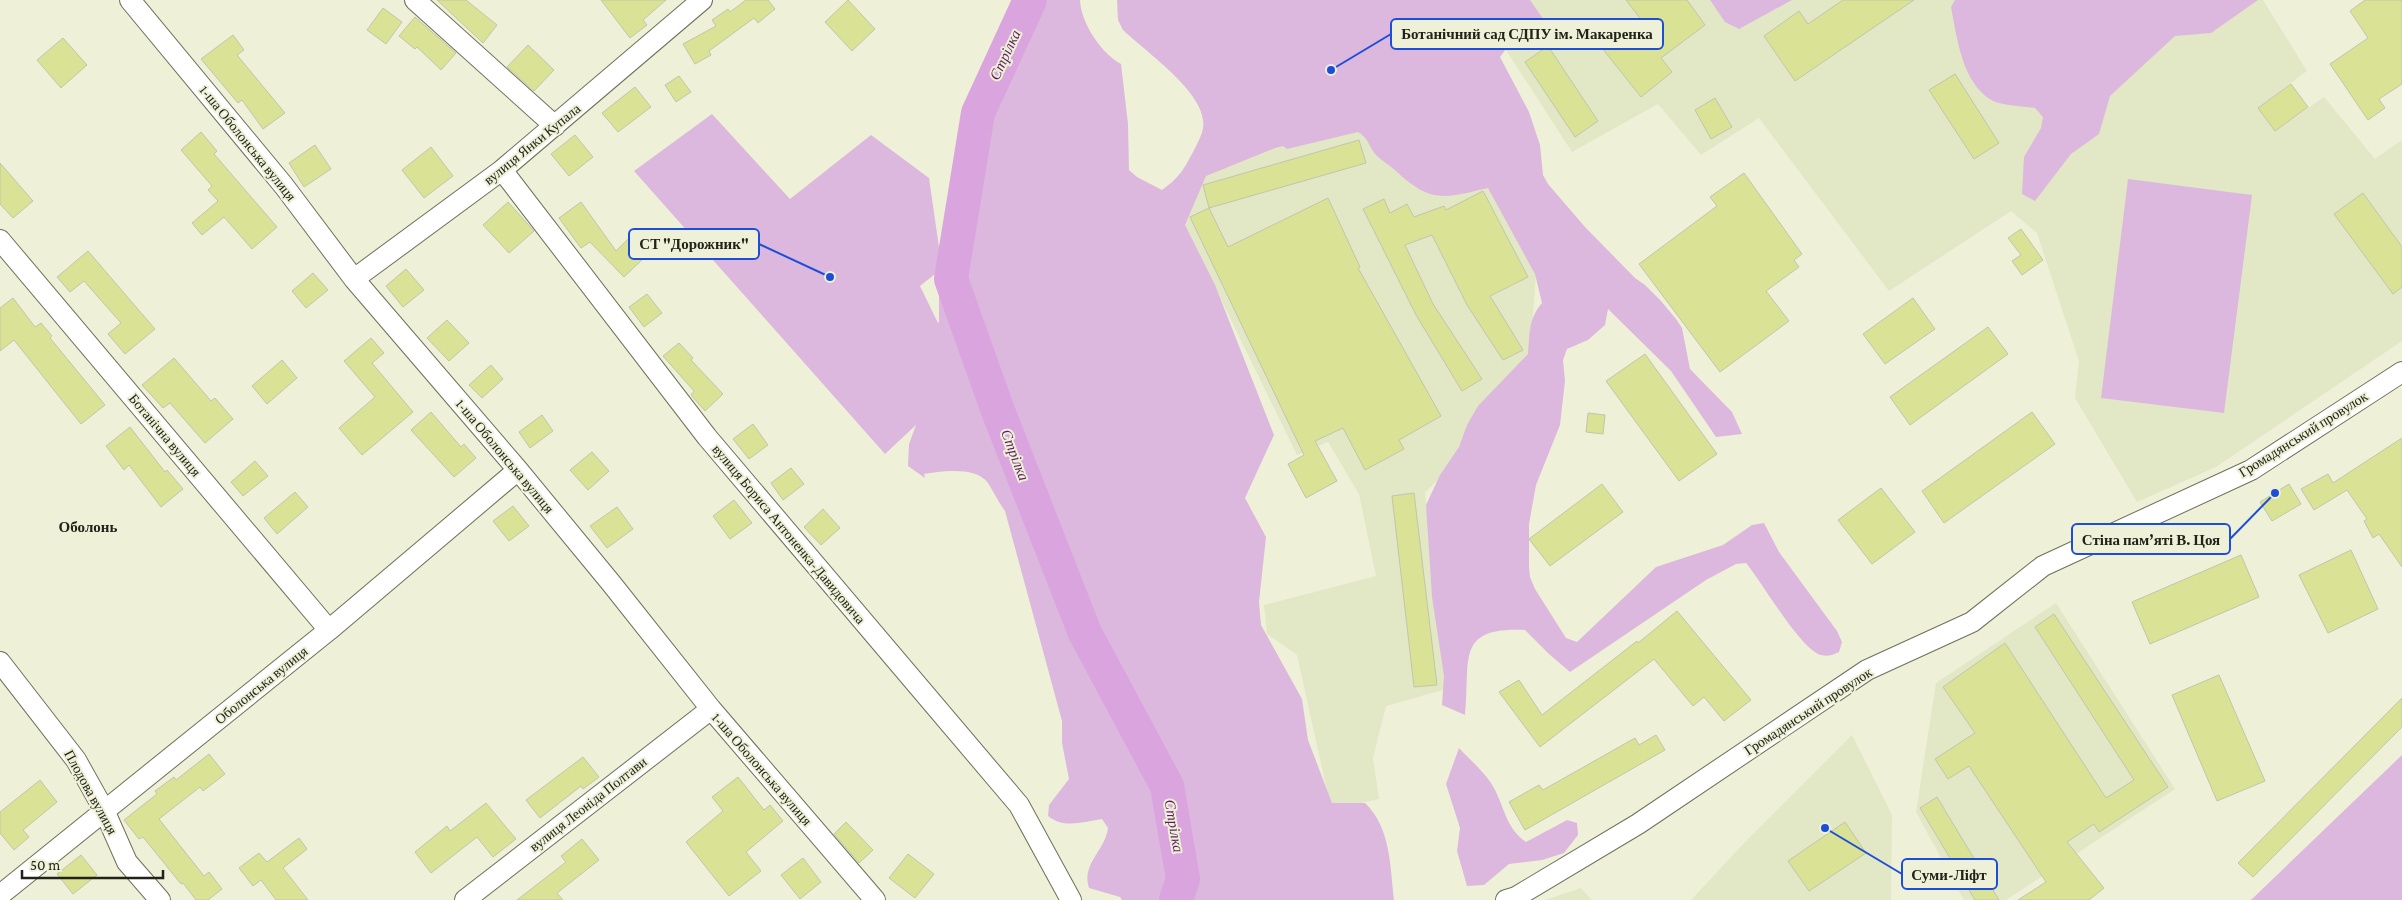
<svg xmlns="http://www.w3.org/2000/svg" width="2402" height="900" viewBox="0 0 2402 900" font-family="'Crimson Pro',serif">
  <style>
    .built { fill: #e2e7c6 }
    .green { fill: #dcb8de; fill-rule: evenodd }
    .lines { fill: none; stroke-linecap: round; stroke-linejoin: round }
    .river { stroke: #daa4de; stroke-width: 34 }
    .building { fill: #dae295; stroke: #c2c5ac }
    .street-casing { stroke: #6d705a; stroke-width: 22 }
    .street { stroke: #fff; stroke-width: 20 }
    .labels { text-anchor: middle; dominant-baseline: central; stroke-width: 4; stroke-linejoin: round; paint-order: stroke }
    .street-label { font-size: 14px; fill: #212319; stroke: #eef1d8 }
    .water-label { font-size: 15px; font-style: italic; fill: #5d1d62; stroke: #eef1d8 }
    .neighbourhood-label { font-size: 15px; font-weight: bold; fill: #212319; stroke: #eef1d8 }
    .leader { fill: none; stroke: #1d4ed8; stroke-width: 2 }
    .callout-dot { fill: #1d4ed8; stroke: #eef1d8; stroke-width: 2 }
    .callout { fill: #eef1d8; stroke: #1d4ed8; stroke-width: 2 }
    .callout-label { font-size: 15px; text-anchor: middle; font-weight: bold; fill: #212319 }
  </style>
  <rect width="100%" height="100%" fill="#eef1d8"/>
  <path class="built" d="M1530,0H2263L2307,71L2258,108L2275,131L2324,97L2375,159L2402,140V341L2216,467L2137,502L2075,398L2079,361L2037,233L2011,211L1889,291L1759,118L1701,155L1658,104L1572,152L1506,50L1549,27Z
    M1358,125L1493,187L1536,275L1530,353L1497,417L1425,493L1447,689L1386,706L1373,758L1379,799L1331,809L1297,655L1267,634L1264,605L1376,576L1359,494L1328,442L1297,455L1184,224L1204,176L1284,142Z
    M2056,603L2175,789L2006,900H1964L1916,812L1936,683Z
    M1852,735L1892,815L1891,900H1691L1745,842Z
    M1581,888L1592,900H1545Z"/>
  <path class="green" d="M1025,0H1080C1081,23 1101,53 1121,64L1128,124L1129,170L1137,177L1162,190C1179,178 1184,169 1193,152C1198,142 1205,131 1203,120C1200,89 1145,51 1123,30L1118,20L1117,0H1530L1549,27L1506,49L1500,57L1529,112L1540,145L1543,175L1548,184L1585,227L1635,278L1645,285L1661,301L1676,319L1682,328L1690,369L1732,412L1742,434L1716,437L1671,371L1608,309L1605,325L1588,340L1567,349L1563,360L1565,381L1560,425L1536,485L1529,524V566L1530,577L1535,589L1566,638L1577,642L1656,567L1723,545L1752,525L1764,523L1779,552L1837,631L1842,642L1839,652C1832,655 1828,657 1821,655C1800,649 1762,582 1746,563L1736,564L1706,580L1570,672L1549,654L1525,630C1454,627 1471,660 1465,715L1442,705L1444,676L1432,597L1426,505L1440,475L1459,447L1467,425L1478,406L1528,354C1530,334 1528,319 1542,303L1535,274L1488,188C1445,198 1431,204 1396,171C1390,165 1383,162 1377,156C1369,148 1369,138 1358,132L1287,149L1283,146L1275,148L1206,176L1185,225L1215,285L1274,435L1245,498L1266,537L1259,602L1261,625L1302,699L1308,740L1332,803H1365C1391,828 1390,866 1394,900H1122L1120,897L1089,888C1081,864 1105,851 1108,828L1102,819C1082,822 1064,829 1048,816L1049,805L1069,779L1062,743V721L1005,511C998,502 994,492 988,483C976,466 942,471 924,474L925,478L908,466L909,444L916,425L885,454L634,171L712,114L790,199L871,135L929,178L940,254L942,239L968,156L988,67L993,57L1014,29ZM939,271V322L938,323L920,286Z
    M1710,0H1792L1739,29L1725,22Z
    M1955,0H2258L2211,33L2175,36L2110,96L2099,134L2071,154L2035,201L2022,194L2024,157L2041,128L2043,117L2035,108C2023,106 2004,106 1993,101C1962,84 1957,38 1951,7Z
    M2128,179L2252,195L2224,413L2101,398Z
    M1459,748C1470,760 1488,775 1495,790C1505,810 1507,829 1526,842L1567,820L1577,823L1578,835L1564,853L1542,860L1509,864L1484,885L1467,886L1457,851L1460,828L1446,784Z
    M2402,755V900H2250L2252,899Z"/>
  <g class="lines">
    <path class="river" d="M1030,0L978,113L951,279L998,411L1085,633L1167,786L1183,879L1176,900"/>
  </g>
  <path class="building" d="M437,0H466L497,25L483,43Z
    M601,0H666L643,20L647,25L630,38Z
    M746,0H768L775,9L758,23L754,18L709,51L711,55L695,64L683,44L716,26L712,20L728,9L730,12Z
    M848,0L875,29L852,51L825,22Z
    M1626,0H1687L1705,25L1661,58L1672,72L1641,97L1602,48L1640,18Z
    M1843,0H1914L1795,81L1764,36L1799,11L1808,24Z
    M2365,0H2402V84L2379,99L2385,108L2368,120L2330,64L2368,38L2350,11Z
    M383,8L402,22L386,44L367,30Z
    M415,17L456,53L441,70L417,47L415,49L399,36Z
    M233,35L244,50L237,55L285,113L263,129L242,100L238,103L201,59Z
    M63,38L87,65L61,88L37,60Z
    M528,45L554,70L534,91L507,67Z
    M1548,46L1598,121L1575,137L1525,62Z
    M1955,74L1999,143L1974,159L1929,90Z
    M679,76L691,92L676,102L665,85Z
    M2291,84L2308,107L2275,131L2258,108Z
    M635,87L651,107L618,132L602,113Z
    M1715,98L1732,127L1711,139L1695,110Z
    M201,132L217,151L214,154L277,227L252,249L224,217L202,235L192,223L218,201L208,190L212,186L181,150Z
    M575,135L593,157L569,176L551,154Z
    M1359,140L1366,163L1209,208L1203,185Z
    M315,145L331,169L304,187L289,163Z
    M431,147L453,176L424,198L402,170Z
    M0,163L33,201L13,218L0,204Z
    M1744,173L1802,254L1794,260L1799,267L1766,291L1789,321L1720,372L1639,264L1717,206L1710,197Z
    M1483,191L1528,277L1490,296L1523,350L1503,360L1467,305L1432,235L1405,245L1433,304L1482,379L1462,391L1416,315L1363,209L1384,199L1390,213L1407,204L1414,217L1444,206L1446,210Z
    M2363,193L2402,247V287L2393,294L2334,214Z
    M1328,198L1360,267L1358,268L1441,416L1399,440L1404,449L1365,470L1343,428L1315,441L1337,481L1306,498L1288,464L1304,455L1190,217L1209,208L1228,247Z
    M508,202L534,231L509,253L483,225Z
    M581,202L616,251L630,237L647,255L624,277L590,242L581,248L559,218Z
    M2021,229L2043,260L2022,275L2012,261L2021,255L2008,238Z
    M88,251L155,329L125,354L108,334L121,323L84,281L70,292L57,277Z
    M406,269L424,290L403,307L386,286Z
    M313,273L328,290L306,308L292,291Z
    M647,294L662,313L644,327L629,307Z
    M13,298L35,327L41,323L52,336L50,338L105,405L81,424L14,340L0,351V308Z
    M1913,298L1935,329L1885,364L1863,334Z
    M447,320L469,343L449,361L427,338Z
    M1988,327L2008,354L1910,425L1890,397Z
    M371,338L384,353L372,363L413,412L362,455L339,428L375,397L344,361Z
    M679,343L693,358L691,360L723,394L705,411L691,395L694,391L663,356Z
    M1645,354L1717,454L1679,481L1606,381Z
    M174,358L211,401L215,398L233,419L205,443L170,403L163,408L142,385Z
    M282,360L297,378L267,404L252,386Z
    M491,365L503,379L482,398L469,385Z
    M431,412L461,447L464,444L476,458L454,477L411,430Z
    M2032,412L2055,444L1944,523L1922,491Z
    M1588,413L1605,415L1603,434L1586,432Z
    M542,415L553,431L530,448L519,432Z
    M753,424L768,445L749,459L733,439Z
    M130,427L165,472L167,470L183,489L161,507L129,465L124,470L106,446Z
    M2402,438V567L2379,534L2373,538L2364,521L2367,519L2347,490L2314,510L2301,489L2328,474L2333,483Z
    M592,452L609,471L588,490L570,470Z
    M255,461L268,476L243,496L231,482Z
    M791,468L804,484L783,500L771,483Z
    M1602,484L1623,512L1550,566L1529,539Z
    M2289,484L2301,504L2272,521L2260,502Z
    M1881,488L1915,532L1872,564L1838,520Z
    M295,492L308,507L277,534L264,518Z
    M1414,493L1437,685L1414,687L1392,496Z
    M734,500L752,523L730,539L713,516Z
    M513,506L529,526L509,541L493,521Z
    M617,507L633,529L607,548L590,526Z
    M823,509L840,528L821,545L804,527Z
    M2351,550L2378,609L2328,633L2299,575Z
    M2241,555L2259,597L2150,644L2132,602Z
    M1677,611L1751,700L1724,721L1704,697L1693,706L1654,659L1540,747L1499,692L1519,680L1542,715L1637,641L1638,643Z
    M2054,614L2168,787L2099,832L2094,824L2067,842L2104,888L2089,900H2018L2046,882L1969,766L1948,779L1935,759L1975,733L1943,687L2005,643L2106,798L2134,780L2035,627Z
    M2219,675L2265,781L2217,801L2172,695Z
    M2402,698V727L2253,877L2238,863Z
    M1656,735L1665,750L1525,830L1509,802L1539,785L1543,790L1635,738L1639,745Z
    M209,754L225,774L203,791L200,787L159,819L204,876L209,872L222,889L208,900H196L183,883L181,884L143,837L139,839L124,820L157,794L155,791L174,777L176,780Z
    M583,757L599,777L583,789L581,786L540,818L526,800Z
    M738,777L764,810L770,805L783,821L746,852L761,871L729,896L686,842L723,811L712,797Z
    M40,780L57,802L23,830L29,837L14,850L0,833V812Z
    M1937,797L1999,900H1975L1920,808Z
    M486,803L516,839L493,857L477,837L431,873L415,852L447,826L450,831Z
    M846,822L873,850L859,863L834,834Z
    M1845,822L1866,853L1809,891L1788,861Z
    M299,838L307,849L283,868L308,900H276L261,880L253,886L239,868L259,853L267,862Z
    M582,839L599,860L557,893L563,900H517L566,862L561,856Z
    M908,854L934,874L915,898L889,878Z
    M81,855L97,875L73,894L57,874Z
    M803,858L821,882L800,899L781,875Z"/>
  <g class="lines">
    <defs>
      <path id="street" d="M130,0L284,186L354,279L518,470L611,583L711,709L875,900
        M415,0L555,126
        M502,170L707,437L1019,805L1071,900
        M0,240L329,630
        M354,279L502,170L702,0
        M0,662L76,760L104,810L127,862L160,900
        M0,895L329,630L518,470
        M465,900L711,709
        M1506,900L1516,897L1638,824L1867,670L1972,622L2043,566L2251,470L2402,372"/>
    </defs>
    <use href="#street" class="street-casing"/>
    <use href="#street" class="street"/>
  </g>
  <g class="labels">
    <g class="street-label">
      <text transform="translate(248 143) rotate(51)">1-ша Оболонська вулиця</text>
      <text transform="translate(532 144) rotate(-39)">вулиця Янки Купала</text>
      <text transform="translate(2303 434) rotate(-32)">Громадянський провулок</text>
      <text transform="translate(165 435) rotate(50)">Ботанічна вулиця</text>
      <text transform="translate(505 456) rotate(50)">1-ша Оболонська вулиця</text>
      <text transform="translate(789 534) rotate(50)">вулиця Бориса Антоненка-Давидовича</text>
      <text transform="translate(261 685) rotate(-39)">Оболонська вулиця</text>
      <text transform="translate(1808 711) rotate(-33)">Громадянський провулок</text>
      <text transform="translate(762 769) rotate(49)">1-ша Оболонська вулиця</text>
      <text transform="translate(91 792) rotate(61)">Плодова вулиця</text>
      <text transform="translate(588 804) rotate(-38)">вулиця Леоніда Полтави</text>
    </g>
    <g class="water-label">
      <text transform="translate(1005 55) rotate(-65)">Стрілка</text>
      <text transform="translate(1015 455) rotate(69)">Стрілка</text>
      <text transform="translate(1174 826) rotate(80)">Стрілка</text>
    </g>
    <g class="neighbourhood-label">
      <text x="88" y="527">Оболонь</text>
    </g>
  </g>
  <path class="leader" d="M1331 70L1391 34M830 277L759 244M2275 493L2230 539M1825 828L1902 874"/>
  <g class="callout-dot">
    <circle cx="1331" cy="70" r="5"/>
    <circle cx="830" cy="277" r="5"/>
    <circle cx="2275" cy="493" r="5"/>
    <circle cx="1825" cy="828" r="5"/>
  </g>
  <g class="callout">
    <rect x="1391" y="19" width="272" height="30" rx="5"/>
    <rect x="629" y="229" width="130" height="30" rx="5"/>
    <rect x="2072" y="524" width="158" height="30" rx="5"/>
    <rect x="1902" y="859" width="95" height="30" rx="5"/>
  </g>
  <g class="callout-label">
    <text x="1527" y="39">Ботанічний сад СДПУ ім. Макаренка</text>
    <text x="694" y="249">СТ "Дорожник"</text>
    <text x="2151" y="545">Стіна пам’яті В. Цоя</text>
    <text x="1949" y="880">Суми-Ліфт</text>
  </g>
  <path d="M22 870v8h141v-8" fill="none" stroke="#212319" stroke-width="2.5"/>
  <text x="30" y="870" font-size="15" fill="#212319" stroke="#eef1d8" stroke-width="4" paint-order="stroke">50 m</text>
</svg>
